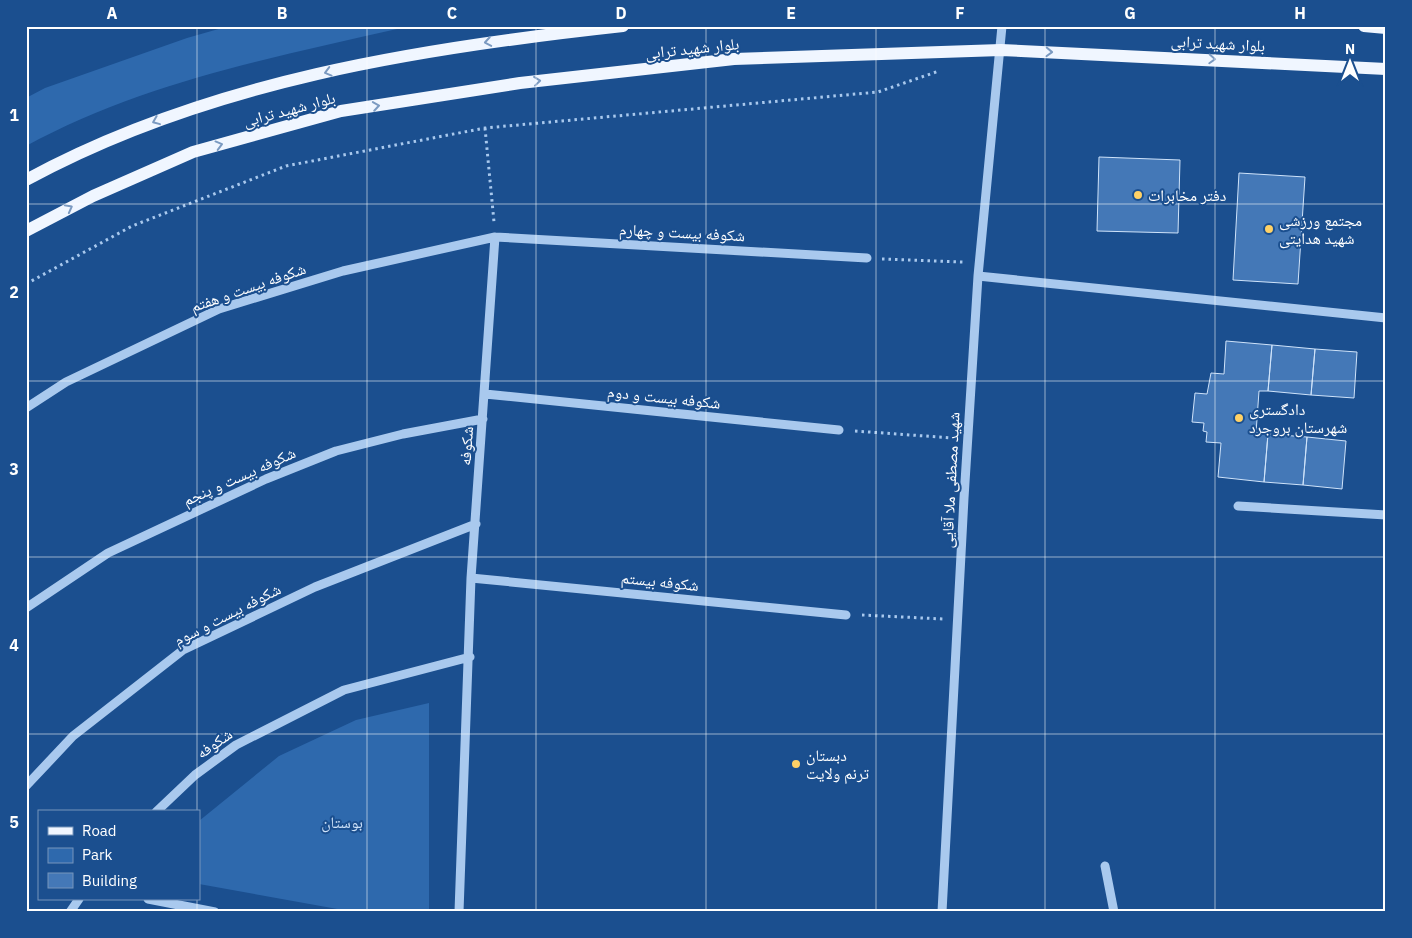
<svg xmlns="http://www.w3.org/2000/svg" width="1412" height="938" viewBox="0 0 1412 938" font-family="'IBM Plex Sans','Noto Naskh Arabic',sans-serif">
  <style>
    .green { fill: #2e69ad }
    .building { fill: #4478b7; stroke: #cfe3fa }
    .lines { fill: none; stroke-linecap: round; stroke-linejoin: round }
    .path { stroke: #a9c9ee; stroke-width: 3; stroke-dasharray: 2.5 4; stroke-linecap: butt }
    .minor { stroke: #a9c9ee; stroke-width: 9 }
    .major { stroke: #f0f6ff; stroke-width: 12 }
    .oneway { stroke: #7b9ac1 }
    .grid { fill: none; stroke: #fff; stroke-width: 1; stroke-opacity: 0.55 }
    .poi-dot { fill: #ffd166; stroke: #1b4f8f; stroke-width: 2 }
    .labels { text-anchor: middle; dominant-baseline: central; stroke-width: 4; stroke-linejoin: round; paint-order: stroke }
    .street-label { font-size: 16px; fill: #fff; stroke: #1b4f8f }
    .poi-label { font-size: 16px; fill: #fff; stroke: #1b4f8f; text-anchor: start }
    .park-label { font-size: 16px; fill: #cfe3fa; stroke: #1b4f8f }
    .neatline { fill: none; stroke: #fff; stroke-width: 2 }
    .grid-label { font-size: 16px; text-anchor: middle; font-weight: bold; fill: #fff }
  </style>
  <rect width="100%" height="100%" fill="#1b4f8f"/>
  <path class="green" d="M229,26H420L397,29C270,58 141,83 26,146V98L45,88L187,38Z
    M429,703V912H354L199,884V821L279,756L356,720Z"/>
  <path class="building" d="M1099,157L1180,160L1178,233L1097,231Z
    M1239,173L1305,177L1298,284L1233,280Z
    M1226,341L1272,345L1268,391H1259L1256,433L1268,434L1264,482L1218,477L1221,443L1206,442L1207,432L1203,431L1204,423L1192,422L1195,393L1207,394L1211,373L1224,374Z
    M1272,345L1315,349L1311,395L1268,391Z
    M1315,349L1357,352L1354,398L1311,395Z
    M1268,434L1307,437L1303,485L1264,482Z
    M1307,437L1346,441L1342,489L1303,485Z"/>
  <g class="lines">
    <path class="path" d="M485,128L494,222
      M882,259L963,262
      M26,284L132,226L286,166L485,128L878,92L939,71
      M855,431L953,438
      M862,615L943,619"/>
    <path class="minor" d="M978,276L1386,318
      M485,394L839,430
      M26,408L66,382L219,309L343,271L495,237L867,258
      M1238,506L1386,515
      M471,578L846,615
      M26,608L108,553L266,479L336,451L403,434L483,419
      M26,786L73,736L183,650L315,587L476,524
      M156,812L195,775L236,745L344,690L470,657
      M1105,866L1114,912
      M148,899L215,912
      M70,912L79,899
      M459,912L471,578L495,237
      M942,912L964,498L978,276L1002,26"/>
    <path class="major" d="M1364,26L1386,28
      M26,180C208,81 420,48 623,26
      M26,231L93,196L193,152L341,111L520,83L734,59L1001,50L1386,69"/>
  </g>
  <defs><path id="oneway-chevron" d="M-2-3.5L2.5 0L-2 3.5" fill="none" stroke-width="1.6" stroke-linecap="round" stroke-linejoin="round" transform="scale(1.25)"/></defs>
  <g class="oneway">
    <use href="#oneway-chevron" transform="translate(488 42) rotate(170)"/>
    <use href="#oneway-chevron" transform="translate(1049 52) rotate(2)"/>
    <use href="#oneway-chevron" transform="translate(1212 59) rotate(3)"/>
    <use href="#oneway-chevron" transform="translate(328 72) rotate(165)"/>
    <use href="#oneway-chevron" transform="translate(537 81) rotate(-6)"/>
    <use href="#oneway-chevron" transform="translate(376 106) rotate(-9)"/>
    <use href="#oneway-chevron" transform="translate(156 121) rotate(158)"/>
    <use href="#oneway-chevron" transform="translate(219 145) rotate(-15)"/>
    <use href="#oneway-chevron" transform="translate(69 208) rotate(-28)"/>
  </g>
  <path class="grid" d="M197,26V812M367,26V912M536,26V912M706,26V912M876,26V912M1045,26V912M1215,26V912M26,204H1386M26,381H1386M26,557H1386M26,734H1386M197,899V912"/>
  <g class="poi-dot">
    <circle cx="1138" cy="195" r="5"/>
    <circle cx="1269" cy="229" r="5"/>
    <circle cx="1239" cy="418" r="5"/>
    <circle cx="796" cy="764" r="5"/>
  </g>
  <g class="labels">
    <g class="street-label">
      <text transform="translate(1218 43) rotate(3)">بلوار شهید ترابی</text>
      <text transform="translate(692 48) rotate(-6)">بلوار شهید ترابی</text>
      <text transform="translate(289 109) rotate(-15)">بلوار شهید ترابی</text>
      <text transform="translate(682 232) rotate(3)">شکوفه بیست و چهارم</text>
      <text transform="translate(248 287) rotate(-19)">شکوفه بیست و هفتم</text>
      <text transform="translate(664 397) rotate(6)">شکوفه بیست و دوم</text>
      <text transform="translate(466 446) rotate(-86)">شکوفه</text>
      <text transform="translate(239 476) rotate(-24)">شکوفه بیست و پنجم</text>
      <text transform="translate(950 480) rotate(-87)">شهید مصطفی ملا آقایی</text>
      <text transform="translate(660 581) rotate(6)">شکوفه بیستم</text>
      <text transform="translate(227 614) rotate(-27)">شکوفه بیست و سوم</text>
      <text transform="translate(214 743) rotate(-35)">شکوفه</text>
    </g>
    <g class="poi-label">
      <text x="1148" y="195">دفتر مخابرات</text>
      <text x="1279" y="220">مجتمع ورزشی<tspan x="1279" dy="18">شهید هدایتی</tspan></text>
      <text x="1249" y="409">دادگستری<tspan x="1249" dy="18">شهرستان بروجرد</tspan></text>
      <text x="806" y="755">دبستان<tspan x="806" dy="18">ترنم ولایت</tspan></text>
    </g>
    <g class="park-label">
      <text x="342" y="822">بوستان</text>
    </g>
  </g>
  <rect width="1412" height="938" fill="none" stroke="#1b4f8f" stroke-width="55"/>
  <rect x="38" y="810" width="162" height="90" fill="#1b4f8f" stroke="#7695bc"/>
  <rect x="48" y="827" width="25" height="8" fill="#f0f6ff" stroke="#7695bc"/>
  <text x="82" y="836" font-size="15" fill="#ffffff">Road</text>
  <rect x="48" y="848" width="25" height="15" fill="#2e69ad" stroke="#7695bc"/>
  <text x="82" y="860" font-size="15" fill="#ffffff">Park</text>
  <rect x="48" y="873" width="25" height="15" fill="#4478b7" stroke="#7695bc"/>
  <text x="82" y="886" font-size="15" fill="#ffffff">Building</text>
  <g transform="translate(1350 62)" stroke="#1b4f8f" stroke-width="4" paint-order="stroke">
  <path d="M0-4L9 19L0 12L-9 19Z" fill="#ffffff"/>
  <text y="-8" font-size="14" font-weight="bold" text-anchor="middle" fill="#ffffff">N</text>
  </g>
  <rect x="28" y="28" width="1356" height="882" class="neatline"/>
  <g class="grid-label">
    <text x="112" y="19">A</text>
    <text x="282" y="19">B</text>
    <text x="452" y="19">C</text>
    <text x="621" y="19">D</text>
    <text x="791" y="19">E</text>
    <text x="960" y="19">F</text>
    <text x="1130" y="19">G</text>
    <text x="1300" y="19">H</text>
    <text x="14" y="121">1</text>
    <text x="14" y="298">2</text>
    <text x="14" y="475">3</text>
    <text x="14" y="651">4</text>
    <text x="14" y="828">5</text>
  </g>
</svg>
